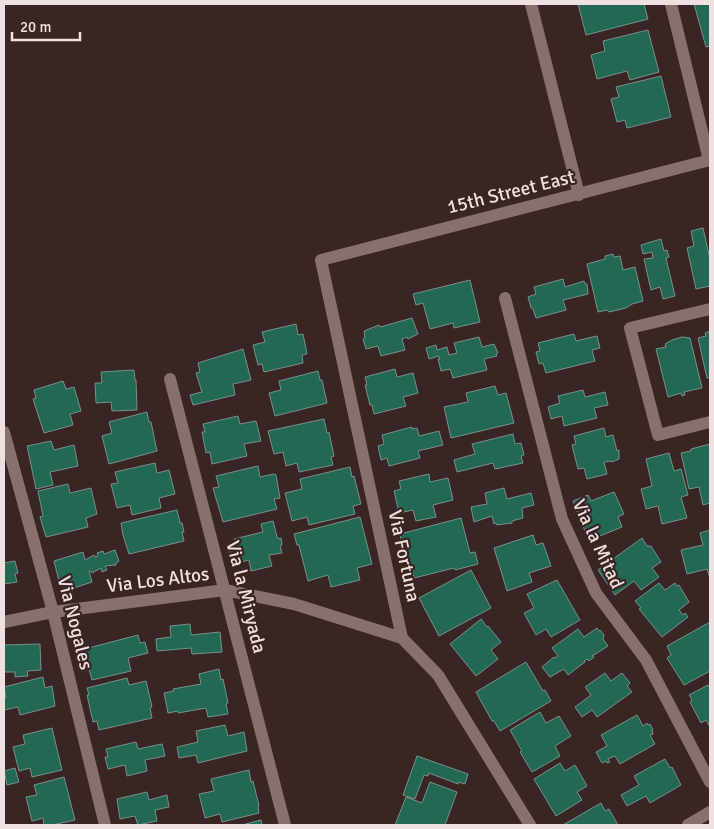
<svg xmlns="http://www.w3.org/2000/svg" width="714" height="829" viewBox="0 0 714 829" font-family="Signika,sans-serif">
  <style>
    .building { fill: #226854; stroke: #799188 }
    .lines { fill: none; stroke-linecap: round; stroke-linejoin: round }
    .minor { stroke: #87706d; stroke-width: 12 }
    .labels { text-anchor: middle; dominant-baseline: central; stroke-width: 4.5; stroke-linejoin: round; paint-order: stroke }
    .street-label { font-size: 19px; fill: #eee1df; stroke: #392624 }
  </style>
  <rect width="100%" height="100%" fill="#392624"/>
  <path class="building" d="M578,4H644L648,19L586,35Z
    M694,4H710V46L706,47Z
    M648,30L659,72L630,80L627,71L597,79L591,55L605,51L603,41Z
    M661,76L671,117L627,128L625,120L617,122L611,99L619,97L616,87Z
    M703,228L710,259V286L696,289L687,248L694,246L691,231Z
    M661,239L664,251L667,250L669,257L666,258L675,296L663,299L660,287L651,290L644,259L653,258L652,252L643,254L641,245Z
    M613,254L614,257L620,256L623,270L635,267L643,301L632,304L626,308L609,312L607,310L598,312L587,264L605,259V256Z
    M563,279L565,287L584,281L585,284H587L588,294L563,300L566,310L536,318L533,309L531,308L528,297L536,294L534,287Z
    M470,280L480,322L454,328L453,323L430,329L423,303L416,305L413,294Z
    M412,318L418,334L408,339L407,337L402,339L405,350L381,356L378,346L366,349L363,339L365,338L364,331L379,325L380,327Z
    M296,324L298,335L303,334L307,354L302,355L303,363L264,372L262,364L258,365L253,345L265,342L262,332Z
    M710,331V378H707L698,338L706,336L705,333Z
    M574,334L576,341L597,336L600,348L592,350L595,361L546,373L543,363L539,364L536,352L540,351L538,343Z
    M479,337L482,347L494,344L498,353L496,354L497,356L484,359L487,370L453,378L450,369L441,371L438,359H440L439,356L429,359L426,348L436,345L437,350L447,347L449,355L457,353L454,343Z
    M682,337L690,338L702,388L684,392L685,395L682,396L681,393L668,397L656,349L666,347L665,344L672,340Z
    M243,349L251,380L233,384L235,395L193,405L190,395L202,392L196,373L200,372L198,363Z
    M395,369L397,377L413,373L418,393L403,397L406,406L374,414L372,405H370L365,385H367L365,377Z
    M134,370L135,380H136L137,410L112,411L111,402L96,403L95,383H102L101,372Z
    M318,371L320,380H322L327,403L275,416L269,393L281,390L279,381Z
    M63,381L66,389L74,387L81,411L70,414L73,425L44,433L33,399L36,398L34,390Z
    M495,386L498,395L506,393L514,423L451,438L444,407L468,402L466,393Z
    M583,390L585,397L605,392L608,405L594,408L597,418L564,426L562,416L551,419L548,407L560,403L558,396Z
    M147,412L149,422H151L157,451L109,464L102,436L112,433L109,422Z
    M238,416L240,424L256,421L261,441L244,444L247,456L212,464L210,452L206,453L202,432H205L203,424Z
    M324,419L327,433L329,432L334,456L331,457L333,465L299,472L297,463L286,466L283,452L274,454L268,431Z
    M412,427V429L417,428L419,436L439,431L443,445L418,451L420,458L389,466L387,458L381,460L378,446L384,444L382,435Z
    M604,428L606,437L613,435L617,451L619,450V459L612,462L611,461L604,462L607,474L587,479L584,468L578,469L572,445L576,444L574,436Z
    M513,434L515,444L521,443L524,455L521,456L523,463L495,469L493,463L457,472L454,460L475,454L472,444Z
    M51,441L54,450L74,445L78,466L50,472L53,485L36,489L27,446Z
    M710,444V503L703,505L699,487L689,489L681,453L691,451V449Z
    M669,453L674,471L681,469L688,495L681,497L687,518L662,524L658,506L646,509L641,489L652,486L646,459Z
    M155,463L157,473L169,470L175,494L159,498L161,508L132,515L130,505L117,508L111,484L118,483L115,472Z
    M258,466L260,477L274,474L276,475L280,498L274,499L277,509L223,522L213,488L219,487L216,476Z
    M350,467L352,477L354,476L361,504L353,506L355,514L309,525L307,517L292,521L285,493L302,489L300,479Z
    M429,474L430,482L448,478L453,500L433,505L436,517L416,521L413,510L399,513L394,491L401,489L399,481Z
    M68,484L70,493L91,488L97,514L86,518L88,527L46,537L40,517L43,516L38,491Z
    M504,488L507,499L531,493L534,505L522,508L523,518L512,521V523L497,525L496,523L494,524L492,516L474,522L471,507L487,504L485,493Z
    M614,492L624,514L618,517L622,527L590,540L586,530L585,531L573,501L588,495L591,501Z
    M177,510L180,523H182L184,532H182L184,541L129,554L123,535L121,523Z
    M360,517L372,564L357,568L360,580L331,587L328,575L308,581L299,545H297L294,534Z
    M461,518L470,553L475,552L478,564L455,570L454,568L414,578L412,567L407,568L400,534Z
    M273,521L276,533L278,539L281,538L282,545L280,546L282,553L269,555L272,566L251,571L249,560L233,564L228,544L235,542L234,539L263,532L261,524Z
    M710,530V578L707,569L687,574L681,550L703,545L700,533Z
    M533,535L536,545L543,543L551,566L529,573L532,582L507,591L494,548Z
    M642,538L647,546H651L661,562L652,568L659,577L641,590L634,581L615,595L598,570Z
    M115,550L119,561L116,563V565L105,566L107,570L102,572L101,568L92,573L91,571H89L92,582L65,591L62,580L59,581L54,561L83,552L85,560L94,555L95,557L98,556L97,553L103,551L104,554Z
    M15,561L18,573L15,574L17,582L4,584V563Z
    M471,570L491,608L439,636L419,598Z
    M557,580L580,620L551,637L546,629L536,635L524,613L534,608L527,594Z
    M659,583L665,590L675,583L677,586L679,585L689,602L679,610L683,615L685,613L688,617L662,637L639,609L641,608L635,601Z
    M481,619L487,627L488,626L501,642L491,650L498,659L476,676L450,644Z
    M710,622V671L684,685L667,658L671,655L667,646Z
    M190,624L191,635L220,632L222,652L192,654L191,648L157,651L156,639L171,637L170,626Z
    M597,628L599,631L600,630L604,635L603,639L608,646L594,655H592L594,657L589,661L587,659L584,661L585,662L568,675L564,669L550,677L542,667L554,657L555,658L558,656L552,648L578,629L584,637Z
    M138,635L140,643L145,642L148,653L128,658L131,671L92,680L89,669L81,671L77,651Z
    M40,644L41,670L27,671L28,676L15,677V672H4V645Z
    M526,662L543,691L545,690L551,701L500,731L494,721H492L476,692Z
    M219,669L221,680L223,679L228,703L226,704L228,714L208,717L206,708L178,713V711L168,713L164,693L174,691L173,689L201,684L199,674Z
    M605,673L611,681L622,673L630,683L627,686L632,692L597,717L592,710L582,717L575,707L591,695L585,687Z
    M43,677L45,688L52,686L55,706L20,715L18,707L4,710V698H6L4,687Z
    M127,678L129,685L146,681L152,707L150,708L152,718L99,730L97,721L93,722L87,695H89L87,688Z
    M708,685L710,689V727L706,720L701,723L690,702L692,700L689,695Z
    M540,712L546,723L559,716L571,736L555,746L560,756L532,772L520,752L522,751L510,730Z
    M637,715L643,726L647,723L648,725L650,724L653,730L652,731L653,734L650,735L655,744L620,764L615,756L608,759L610,762L607,763L606,761L602,763L596,752L607,746L601,735Z
    M225,725L228,736L244,732L247,751L198,763L196,755L179,758L177,747L198,742L196,731Z
    M52,728L62,770L32,777L30,768L19,771L13,747L25,744L23,735Z
    M136,742L138,749L162,744L165,756L145,760L147,771L127,776L125,765L108,769L105,757H108L106,749Z
    M417,756L468,774L465,784L458,782V784L429,773L428,776L424,775L415,799L403,795Z
    M665,759L670,768L672,767L681,785L650,803L646,796L627,806L621,795L639,785L634,776Z
    M560,763L565,771L575,765L587,786L577,792L582,800L556,816L534,779Z
    M15,768L19,782L7,785L4,771Z
    M249,770L251,782L253,781L259,806H258L259,813L222,822L220,814L205,818L199,794L214,791L211,779Z
    M64,777L75,820L52,825H44L43,818L32,821L26,797L37,795L34,785Z
    M430,782L457,792L445,825H395L406,797L422,803Z
    M147,792L149,800L167,795L169,807L155,810L157,821L138,825L135,816L120,819L117,799Z
    M601,803L605,811L609,809L618,825H563Z
    M261,820L262,825H242Z"/>
  <g class="lines">
    <path class="minor" d="M531,4L579,195
      M671,4L709,160
      M505,298L562,519L596,593L646,660L710,782
      M710,309L630,328L658,435L710,422
      M170,379L285,825
      M4,432L53,612L105,825
      M4,622L53,612L225,590L294,604L402,638
      M530,825L438,675L402,638L321,260L710,160
      M688,825L710,812"/>
  </g>
  <g class="labels">
    <g class="street-label">
      <text transform="translate(511 192) rotate(-14)">15th Street East</text>
      <text transform="translate(598 544) rotate(65)">Via la Mitad</text>
      <text transform="translate(404 556) rotate(78)">Via Fortuna</text>
      <text transform="translate(158 580) rotate(-7)">Via Los Altos</text>
      <text transform="translate(246 597) rotate(76)">Via la Miryada</text>
      <text transform="translate(75 623) rotate(76)">Via Nogales</text>
    </g>
  </g>
  <rect width="714" height="829" fill="none" stroke="#eee1df" stroke-width="10"/>
  <path d="M12 32v8h68v-8" fill="none" stroke="#eee1df" stroke-width="2.5"/>
  <text x="20" y="32" font-size="15" fill="#eee1df" stroke="#392624" stroke-width="4" paint-order="stroke">20 m</text>
</svg>
